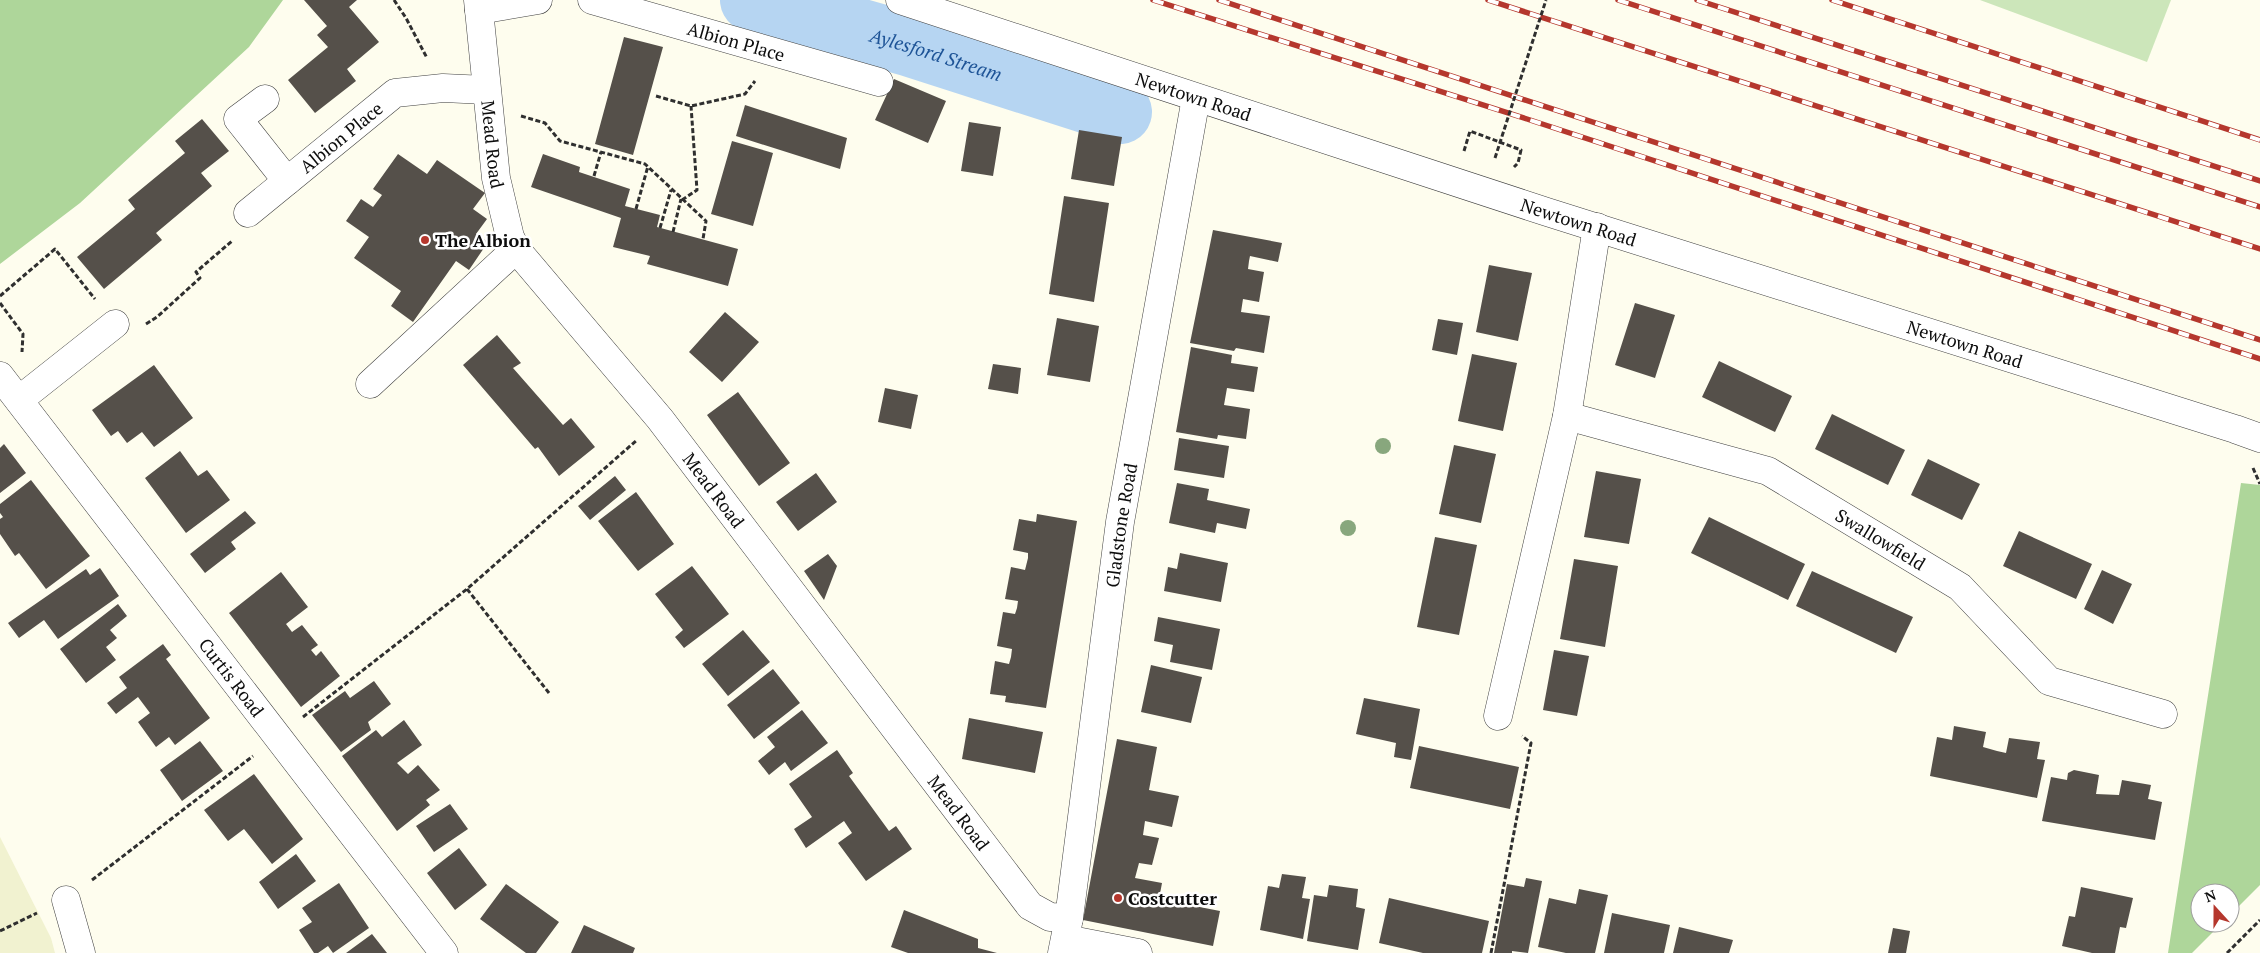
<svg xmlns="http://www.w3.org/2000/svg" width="2260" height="953" viewBox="0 0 2260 953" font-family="'PT Serif',serif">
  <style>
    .farmland { fill: #f1f2d0 }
    .green { fill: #cce6ba }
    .forest { fill: #aed69a }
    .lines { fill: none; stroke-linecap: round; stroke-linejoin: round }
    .river { stroke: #b6d5f2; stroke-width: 64 }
    .building { fill: #55504a }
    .minor-casing { stroke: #404040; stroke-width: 29 }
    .path { stroke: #2f2f2f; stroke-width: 3; stroke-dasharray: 5 2.5; stroke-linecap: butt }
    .minor { stroke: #fff; stroke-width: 28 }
    .rail-casing { stroke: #b5372d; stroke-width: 5.5 }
    .rail { stroke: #fff; stroke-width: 4; stroke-dasharray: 11; stroke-linecap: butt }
    .path-bridge { stroke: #2f2f2f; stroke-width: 3; stroke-dasharray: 5 2.5; stroke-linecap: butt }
    .tree { fill: #88a77d }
    .poi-dot { fill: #b5372d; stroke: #fff; stroke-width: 2 }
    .labels { text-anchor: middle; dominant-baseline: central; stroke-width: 5; stroke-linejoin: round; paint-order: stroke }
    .street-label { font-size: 18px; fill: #0d0d0d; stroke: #fff }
    .poi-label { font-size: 18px; font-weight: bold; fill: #0d0d0d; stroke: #fff; text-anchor: start }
    .water-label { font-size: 19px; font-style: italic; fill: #1e5497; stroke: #fff }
  </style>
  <rect width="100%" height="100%" fill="#fefdee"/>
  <path class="farmland" d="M0,837L51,938L55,953H0Z"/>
  <path class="green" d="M1980,0H2171L2147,62Z"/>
  <path class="forest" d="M0,0H283L249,47L80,203L0,264Z
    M2241,483L2260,485V885L2230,915V893H2200V923H2222L2192,953H2168Z"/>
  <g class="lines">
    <path class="river" id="s1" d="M752,0L911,45L1120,112"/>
  </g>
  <path class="building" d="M304,0H357L349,7L379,42L347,69L356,81L315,113L288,80L328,47L317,35L327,26Z
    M624,37L663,47L633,155L595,144Z
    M894,79L946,101L928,143L875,120Z
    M745,105L847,138L840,169L736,136Z
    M202,119L229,151L201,173L212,186L156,233L162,240L104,289L77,257L135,209L128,200L185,153L175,141Z
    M969,122L1001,127L993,176L961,171Z
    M1079,130L1122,137L1114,186L1071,179Z
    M732,141L773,153L753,226L711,214Z
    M398,154L427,174L437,160L485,193L473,209L487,219L476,234L488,242L469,270L456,261L413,322L391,306L401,291L354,258L369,237L346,221L361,199L373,207L382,195L373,189Z
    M543,154L580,167L579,172L630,189L625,206L660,215L657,227L738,249L728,286L647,264L650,256L613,247L621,218L531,187Z
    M1064,196L1109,203L1094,302L1049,294Z
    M1213,230L1282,243L1278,262L1250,256L1249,261L1248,269L1264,272L1259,302L1243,299L1241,312L1270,316L1264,353L1236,348L1234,351L1190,343Z
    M1489,265L1532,273L1518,341L1476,332Z
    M1635,303L1675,315L1655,378L1615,365Z
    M725,312L759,342L722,382L689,352Z
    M1057,318L1099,326L1090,382L1047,375Z
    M1438,319L1463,323L1457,355L1432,350Z
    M497,335L521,363L513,368L563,425L571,418L595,447L559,476L538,447L535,449L463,365Z
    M1191,347L1232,355L1231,363L1258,367L1254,392L1227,388L1224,405L1250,409L1246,439L1218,435L1217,439L1176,432Z
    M1472,354L1517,363L1503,431L1458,421Z
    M1719,361L1792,396L1775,432L1702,397Z
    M993,364L1021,368L1018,394L988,389Z
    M154,365L193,418L154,447L142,432L127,443L118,431L111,436L92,410Z
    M885,388L918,395L911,429L878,422Z
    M738,392L790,463L759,486L707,415Z
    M1832,414L1905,450L1888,485L1815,449Z
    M1179,438L1229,446L1224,478L1174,470Z
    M4,444L26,473L0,493V448Z
    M1454,445L1496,454L1481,523L1439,514Z
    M180,451L198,476L207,470L230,500L186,533L145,478Z
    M1928,459L1980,484L1962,520L1911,495Z
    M1596,471L1641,479L1629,544L1584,537Z
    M816,473L837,502L798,531L776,502Z
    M615,476L626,490L590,520L578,506Z
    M31,480L90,556L46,589L19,553L15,556L0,534V519L3,517L0,513V504Z
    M1177,483L1209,489L1207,500L1250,509L1246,529L1217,523L1215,533L1169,523Z
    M636,492L674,544L638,571L598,521Z
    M245,511L256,523L231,542L236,549L205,573L190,554Z
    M1037,514L1077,521L1046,708L1005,702L1006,696L990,694L995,661L1009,664L1011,657L1012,649L997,646L1003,612L1015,614L1017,608L1018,601L1005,599L1011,567L1025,570L1028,558V553L1013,550L1019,519L1036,522Z
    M1709,517L1805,564L1788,600L1691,553Z
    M2019,531L2092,564L2076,599L2003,566Z
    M1435,537L1477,545L1459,635L1417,627Z
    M1180,553L1228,563L1221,602L1164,591L1168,567L1177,569Z
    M828,554L837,566L824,600L804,571Z
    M1574,559L1618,566L1605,647L1560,639Z
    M692,566L729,614L684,648L675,637L683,630L655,594Z
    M100,568L119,596L58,639L44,620L19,638L8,623L86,569L90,575Z
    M2102,570L2132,584L2113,624L2084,609Z
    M1812,571L1913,617L1896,653L1796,606Z
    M281,572L308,607L286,624L292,632L302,625L318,645L311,650L316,656L321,651L340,676L301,707L229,613Z
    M118,604L127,616L110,630L117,638L106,647L116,660L86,683L60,649Z
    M1158,617L1220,629L1212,670L1170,662L1173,645L1154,641Z
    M743,630L770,662L728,696L702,664Z
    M163,644L171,655L166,659L210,718L175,745L169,737L156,747L138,722L150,713L138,697L116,714L107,703L127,688L119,677Z
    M1554,650L1589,656L1577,716L1543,710Z
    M1151,665L1202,677L1191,723L1141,712Z
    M773,669L800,703L754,739L727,705Z
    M374,681L391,704L368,722L371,730L341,752L312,715L345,691L350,698Z
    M1364,698L1420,709L1411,760L1394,757L1396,743L1356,734Z
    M802,710L828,743L791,771L785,762L769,775L758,761L775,747L767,737Z
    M969,718L1043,732L1035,773L962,759Z
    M404,720L422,745L397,763L408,774L418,765L440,790L426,800L430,805L397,831L342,756L376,730L382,737Z
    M1954,726L1986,732L1983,747L1997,751L2006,753L2009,738L2040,742L2037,759L2045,760L2037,798L1930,776L1937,737L1952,740Z
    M1117,739L1157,747L1149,790L1179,796L1172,827L1145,821L1143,835L1159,838L1152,865L1139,863L1135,878L1162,883L1159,899L1220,911L1213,946L1083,920Z
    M200,741L223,771L182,801L160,770Z
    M1419,746L1519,767L1510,809L1410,788Z
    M837,750L853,773L849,776L889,831L896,826L912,849L866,881L838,843L852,833L844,821L806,848L794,829L812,817L789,784Z
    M2074,770L2099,775L2096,794L2119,795L2122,780L2151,785L2148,799L2162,802L2155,840L2042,821L2051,777L2067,780L2068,773Z
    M254,774L303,839L272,864L244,829L228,841L204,810Z
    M450,804L468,829L434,852L416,826Z
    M459,848L487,885L455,910L427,873Z
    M296,854L316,881L278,909L259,882Z
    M1282,874L1306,877L1302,898L1310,899L1303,939L1260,930L1268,886L1279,888Z
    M1526,878L1542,881L1528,953L1512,951V953H1494L1507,884L1524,887Z
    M339,883L369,928L333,953L328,946L318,953H314L299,930L312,922L302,908Z
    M506,884L559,922L536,953H526L480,919Z
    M1329,885L1358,889L1356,907L1365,909L1358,950L1307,941L1314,895L1327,897Z
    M2081,887L2133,898L2126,928L2120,927L2115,953H2092L2062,946L2069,916L2075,917Z
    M1579,889L1608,895L1595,953H1566L1538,947L1549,898L1576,904Z
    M1389,898L1489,921L1482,953H1423L1379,943Z
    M904,910L978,939V948L997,953H908L891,947Z
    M1612,913L1670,925L1664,953H1604Z
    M584,925L635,948L633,953H571Z
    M1679,927L1733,940L1729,953H1673Z
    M1893,928L1910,931L1906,953H1888Z
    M372,934L387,953H346Z"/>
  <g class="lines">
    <defs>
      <g id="minor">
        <path id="s2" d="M478,0L496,178L510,237L516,249L660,419L1030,906L1050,917L1069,918"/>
        <path id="s3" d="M592,0L879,82"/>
        <path id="s4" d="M900,0L1547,212L2235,429L2260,438"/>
        <path d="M479,10L538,0"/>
        <path d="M265,99L238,119L287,181"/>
        <path id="s5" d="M248,213L395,93L443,88L486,90"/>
        <path id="s6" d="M0,376L444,953"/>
        <path d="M370,384L516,249"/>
        <path d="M19,400L115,324"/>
        <path id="s7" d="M1567,416L1768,471L1960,587L2049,681L2163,714"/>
        <path d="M1498,716L1567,416L1597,227"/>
        <path d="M66,900L81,953"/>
        <path d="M1066,939L1138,953"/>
        <path id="s8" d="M1062,953L1069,918L1120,522L1196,98"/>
      </g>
    </defs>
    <use href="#minor" class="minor-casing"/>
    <path class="path" d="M394,0L406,18L427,58
      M656,96L691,106L745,94L755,81
      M521,116L545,123L560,141L645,164L706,221L703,239
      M1464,151L1470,131L1521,150L1518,163L1514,167
      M594,176L601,152
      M682,200L697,190L691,106
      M636,209L648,166
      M660,228L671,190
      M673,232L681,199
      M0,296L55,249L95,299
      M0,303L23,334L22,352
      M146,324L157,317L200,278L196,272L232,241
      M2253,468L2260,484
      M467,589L549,693
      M303,717L467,589L637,440
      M92,880L253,756
      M0,931L37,913
      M1491,953L1531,743L1522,736
      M2227,953L2260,920"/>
    <use href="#minor" class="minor"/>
    <defs>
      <path id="rail" d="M1153,0L1527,119L2260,359
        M1219,0L2260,340
        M1488,0L2260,249
        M1618,0L2260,207
        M1697,0L2260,181
        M1832,0L2260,140"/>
    </defs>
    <use href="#rail" class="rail-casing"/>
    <use href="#rail" class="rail"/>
    <path class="path-bridge" d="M1495,158L1546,0"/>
  </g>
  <g class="tree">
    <circle cx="1383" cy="446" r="8"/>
    <circle cx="1348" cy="528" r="8"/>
  </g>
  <g class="poi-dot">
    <circle cx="425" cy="240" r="5"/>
    <circle cx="1118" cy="898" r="5"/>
  </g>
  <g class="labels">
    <g class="street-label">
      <text stroke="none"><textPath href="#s3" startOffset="150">Albion Place</textPath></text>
      <text stroke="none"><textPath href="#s4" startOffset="309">Newtown Road</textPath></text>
      <text stroke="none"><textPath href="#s5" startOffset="120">Albion Place</textPath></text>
      <text stroke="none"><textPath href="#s2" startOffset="145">Mead Road</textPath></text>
      <text stroke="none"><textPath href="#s4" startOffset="714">Newtown Road</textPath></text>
      <text stroke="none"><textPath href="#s4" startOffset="1119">Newtown Road</textPath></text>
      <text stroke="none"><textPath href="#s2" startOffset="565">Mead Road</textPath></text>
      <text stroke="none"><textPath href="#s8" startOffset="432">Gladstone Road</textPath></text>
      <text stroke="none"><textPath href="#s7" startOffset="340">Swallowfield</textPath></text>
      <text stroke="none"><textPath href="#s6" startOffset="380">Curtis Road</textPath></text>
      <text stroke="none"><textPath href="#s2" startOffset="970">Mead Road</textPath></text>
    </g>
    <g class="poi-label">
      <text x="435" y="240">The Albion</text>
      <text x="1128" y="898">Costcutter</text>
    </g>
    <g class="water-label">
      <text stroke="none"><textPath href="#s1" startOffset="192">Aylesford Stream</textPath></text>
    </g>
  </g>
  <g transform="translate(2215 908) rotate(339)"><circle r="24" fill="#ffffff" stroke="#9e9e9e"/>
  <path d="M0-4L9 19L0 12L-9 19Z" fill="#b5372d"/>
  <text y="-8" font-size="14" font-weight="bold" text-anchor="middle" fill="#0d0d0d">N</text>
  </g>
</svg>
